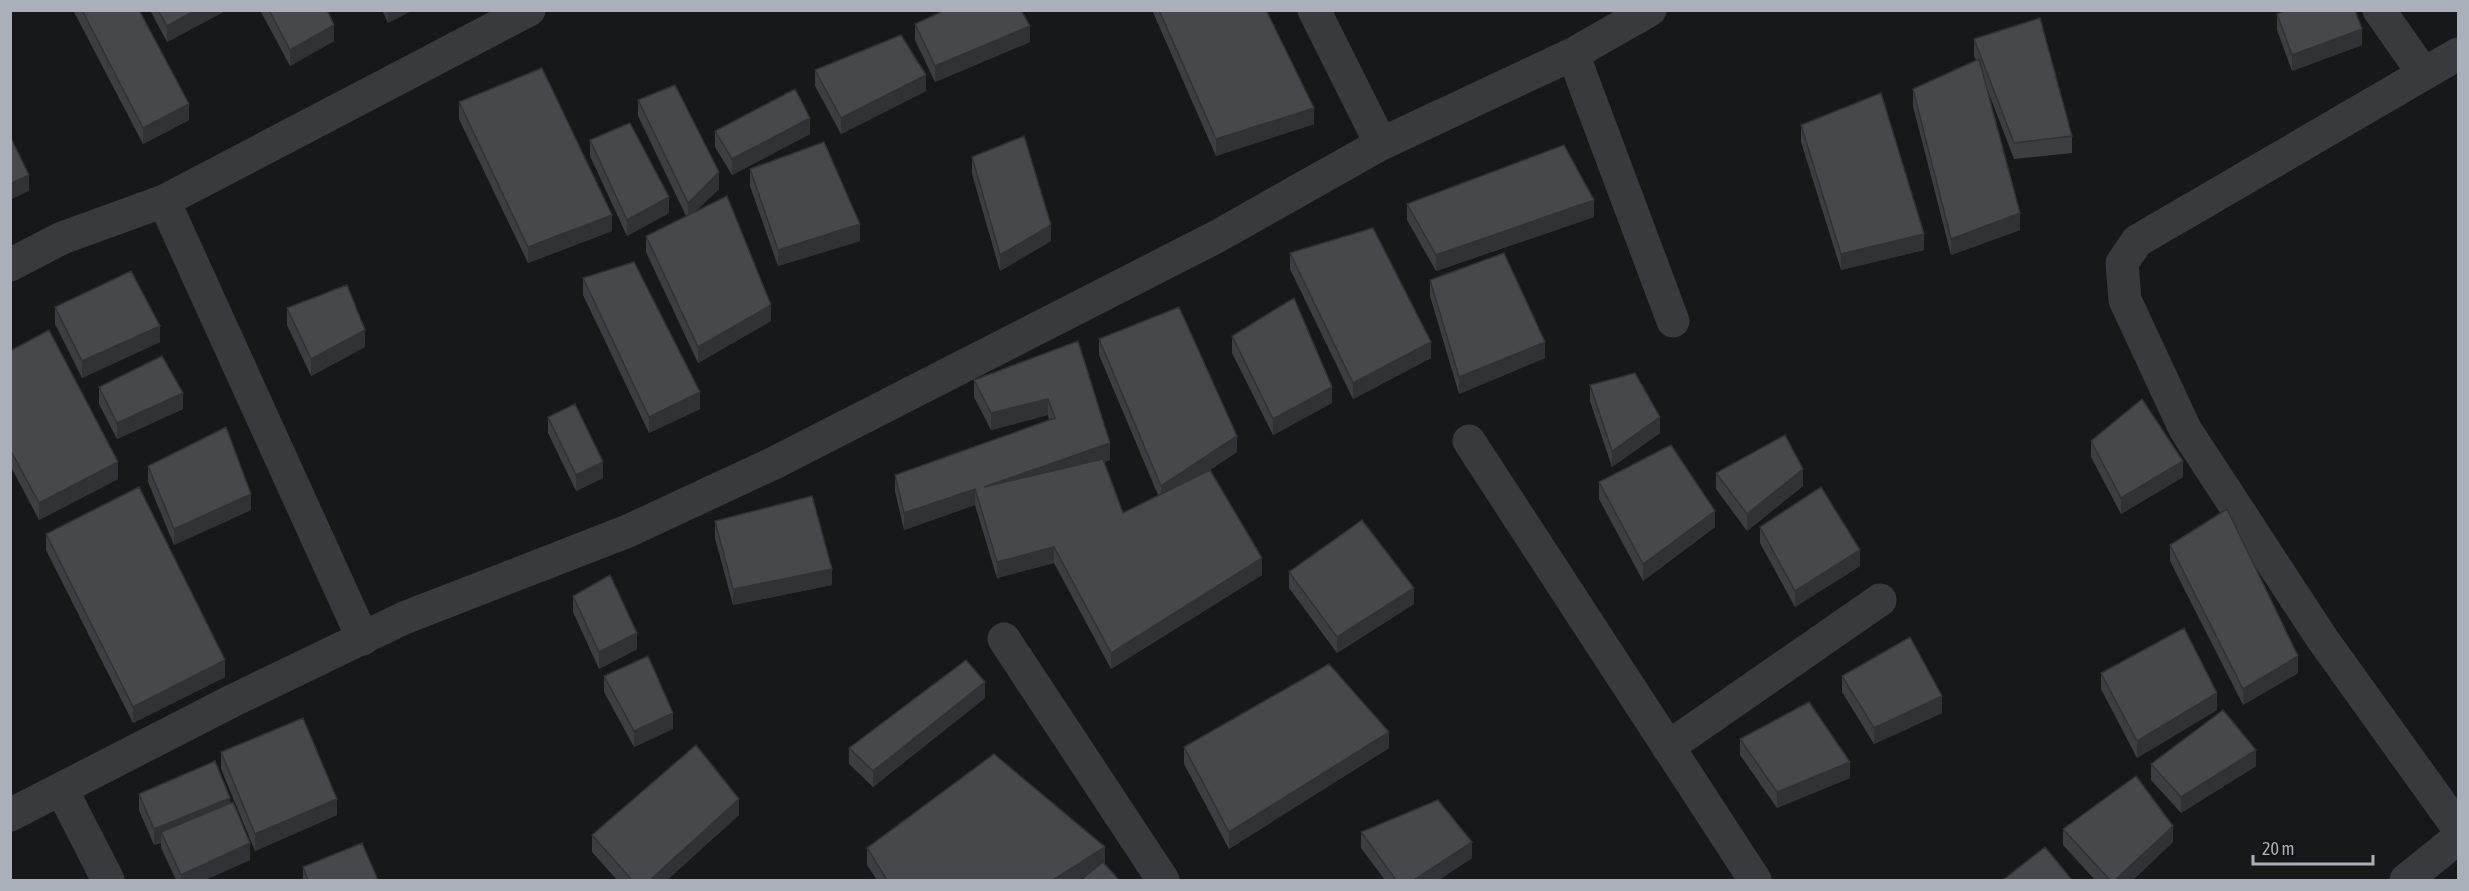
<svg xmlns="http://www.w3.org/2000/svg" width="2469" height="891" viewBox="0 0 2469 891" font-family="'Asap Condensed',sans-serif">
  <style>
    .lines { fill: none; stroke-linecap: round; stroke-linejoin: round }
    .minor { stroke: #393a3e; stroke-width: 33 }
    .wall { fill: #3c3e41 }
    .shaded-wall { fill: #313235 }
    .building { fill: #46484c; stroke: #313235; stroke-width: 1.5 }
  </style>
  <rect width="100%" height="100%" fill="#171819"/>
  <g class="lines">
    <path class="minor" d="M1314,10L1381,144
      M2379,10L2424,74
      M1573,54L1673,321
      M2458,54L2137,241L2122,263L2125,300L2185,429L2321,637L2458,828
      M164,201L363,639
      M10,265L62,238L164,201L529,10
      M1469,441L1755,880
      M1004,639L1163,880
      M1668,747L1880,600
      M62,790L108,880
      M10,815L234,700L404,618L628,531L774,463L1216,237L1381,144L1573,54L1650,10
      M2406,880L2458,838"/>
  </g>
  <path class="wall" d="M73,10H139L189,120L143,144Z
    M150,10H227L167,42Z
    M260,10H327L334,41L290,66Z
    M382,10H413L388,23Z
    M1152,10H1266L1314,124L1216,156Z
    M2277,14L2362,45L2292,71L2277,30Z
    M915,24L1030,42L935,82L915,40Z
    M1974,39L2072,136V153L2014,159L1988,91L2020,230L1951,255L1913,106V89L1976,60L1974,56Z
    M815,70L926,91L841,134L815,86Z
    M638,100L719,189L696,211L771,321L698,363L646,252V236L686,216L638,116Z
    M459,102L612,231L528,263L459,119Z
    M1801,125L1924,250L1841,270L1801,142Z
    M715,131L810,134L732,175L715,147Z
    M590,140L669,213L627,236L590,156Z
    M972,157L1051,241L1000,271L972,174Z
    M750,169L860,241L778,266L750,186Z
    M1407,204L1594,217L1436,271L1407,220Z
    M1290,253L1431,358L1353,399L1290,269Z
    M583,278L700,409L649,433L583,295Z
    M1430,280L1545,358L1459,394L1430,296Z
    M55,307L160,342L82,378L55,324Z
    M287,308L365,347L311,376L287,325Z
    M1232,336L1332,403L1273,435L1232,353Z
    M1099,339L1237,452L1210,470L1262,575L1111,669L1054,563L997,578L975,505L904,530L895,491V475L1049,420L1048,415L991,430L974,397V380L1078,341L1110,460L1104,462L1123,513L1158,495L1099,355Z
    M10,351L118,479L39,520L10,465Z
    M1590,385L1660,433L1612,467L1590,401Z
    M99,387L183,409L117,439L99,404Z
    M548,417L603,478L576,491L548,433Z
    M2091,441L2183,477L2121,514L2091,457Z
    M148,466L251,510L174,545L148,482Z
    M1716,473L1803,486L1747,531L1716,489Z
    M1599,482L1715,527L1643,581L1599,499Z
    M715,521L832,585L733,605L715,538Z
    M1760,527L1860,566L1795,607L1760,543Z
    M46,534L225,677L133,723L46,550Z
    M2170,545L2298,673L2243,705L2170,561Z
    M1289,572L1414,604L1337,653L1289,588Z
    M573,596L637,649L599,669L573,612Z
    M2101,673L2217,710L2137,758L2101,689Z
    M604,676L673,729L634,747L604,692Z
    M1842,676L1942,713L1874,744L1842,692Z
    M985,698L873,787L849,764V748Z
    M1740,739L1850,778L1777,808L1740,755Z
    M1184,747L1389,748L1229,849L1184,764Z
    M221,752L337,815L255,851L221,769Z
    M2151,764L2256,766L2181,813L2151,780Z
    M139,794L230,803L250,860L205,880H176L161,848V843L154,845L139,810Z
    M739,815L667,880H617L592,852V835Z
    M2063,829L2173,842L2133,880H2095L2063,845Z
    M1361,832L1472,858L1439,880H1385L1361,848Z
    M867,848L1105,863L1078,880H877L867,865Z
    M303,867L378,880H303Z"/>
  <path class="shaded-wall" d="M196,10H227L167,42V26Z
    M388,10H413L388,23Z
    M334,25V41L290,66V50Z
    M1030,26V42L935,82V66Z
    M2362,29V45L2292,71V55Z
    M926,75V91L841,134V118Z
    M189,104V120L143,144V128Z
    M1314,108V124L1216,156V139Z
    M810,118V134L732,175V159Z
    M719,172V189L688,219V203Z
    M29,175V191L10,200V184Z
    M669,197V213L627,236V220Z
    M1594,200V217L1436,271V255Z
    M2020,213V230L1951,255V239Z
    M612,215V231L528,263V247Z
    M860,224V241L778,266V250Z
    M1051,225V241L1000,271V255Z
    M1924,234V250L1841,270V254Z
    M771,305V321L698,363V347Z
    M160,326V342L82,378V361Z
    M365,330V347L311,376V359Z
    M1431,342V358L1353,399V383Z
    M1545,342V358L1459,394V377Z
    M1332,387V403L1273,435V419Z
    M700,392V409L649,433V417Z
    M183,393V409L117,439V423Z
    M1048,399V415L991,430V413Z
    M1660,417V433L1612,467V451Z
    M1237,436V452L1161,502V486Z
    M1110,443V460L984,503V487Z
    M2183,461V477L2121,514V498Z
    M118,462V479L39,520V503Z
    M603,462V478L576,491V475Z
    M1803,469V486L1747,531V514Z
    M975,489V505L904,530V513Z
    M251,494V510L174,545V529Z
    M1715,511V527L1643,581V564Z
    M1054,547V563L997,578V562Z
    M1860,550V566L1795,607V591Z
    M1262,558V575L1111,669V653Z
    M832,569V585L733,605V589Z
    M1414,588V604L1337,653V637Z
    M637,633V649L599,669V652Z
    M2298,656V673L2243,705V689Z
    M225,660V677L133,723V707Z
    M985,682V698L873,787V771Z
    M2217,693V710L2137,758V741Z
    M1942,696V713L1874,744V728Z
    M673,713V729L634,747V731Z
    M1389,732V748L1229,849V832Z
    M2256,750V766L2181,813V797Z
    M1850,762V778L1777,808V792Z
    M230,798V814L161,832V843L154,845V829Z
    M337,799V815L255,851V834Z
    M739,799V815L667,880H650Z
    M2173,826V842L2133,880H2115Z
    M1472,842V858L1439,880H1414Z
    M250,843V860L205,880H181V875Z
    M1105,847V863L1078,880H1053Z"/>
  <path class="building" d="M82,10H139L189,104L143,128Z
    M158,10H196L167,26Z
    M269,10H327L334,25L290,50Z
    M945,10H1021L1030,26L935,66L915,24Z
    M1159,10H1266L1314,108L1216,139Z
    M2286,10H2355L2362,29L2292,55L2277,14Z
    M2040,18L2072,136L2014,143L1974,39Z
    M901,35L926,75L841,118L815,70Z
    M1979,59L2020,213L1951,239L1913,89Z
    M542,68L612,215L528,247L459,102Z
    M675,85L719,172L688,203L638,100Z
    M795,89L810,118L732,159L715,131Z
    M1881,93L1924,234L1841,254L1801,125Z
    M630,123L669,197L627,220L590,140Z
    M10,136L29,175L10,184Z
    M1024,136L1051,225L1000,255L972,157Z
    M824,142L860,224L778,250L750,169Z
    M1564,145L1594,200L1436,255L1407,204Z
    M727,196L771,305L698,347L646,236Z
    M1373,228L1431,342L1353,383L1290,253Z
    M1504,253L1545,342L1459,377L1430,280Z
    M634,262L700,392L649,417L583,278Z
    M131,271L160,326L82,361L55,307Z
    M347,285L365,330L311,359L287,308Z
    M1294,298L1332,387L1273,419L1232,336Z
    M1179,307L1237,436L1161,486L1099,339Z
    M49,330L118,462L39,503L10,449V351Z
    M1078,341L1110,443L984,487L1103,459L1123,513L1210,470L1262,558L1111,653L1054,547L997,562L975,489L904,513L895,475L1055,418L1048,399L991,413L974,380Z
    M162,356L183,393L117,423L99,387Z
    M1635,373L1660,417L1612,451L1590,385Z
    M2142,399L2183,461L2121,498L2091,441Z
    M575,404L603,462L576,475L548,417Z
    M226,427L251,494L174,529L148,466Z
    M1785,435L1803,469L1747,514L1716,473Z
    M1671,445L1715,511L1643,564L1599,482Z
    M139,487L225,660L133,707L46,534Z
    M1821,487L1860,550L1795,591L1760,527Z
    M812,496L832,569L733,589L715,521Z
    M2227,509L2298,656L2243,689L2170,545Z
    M1362,520L1414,588L1337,637L1289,572Z
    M610,575L637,633L599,652L573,596Z
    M2184,628L2217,693L2137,741L2101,673Z
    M1910,637L1942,696L1874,728L1842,676Z
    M648,656L673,713L634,731L604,676Z
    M966,660L985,682L873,771L849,748Z
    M1329,664L1389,732L1229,832L1184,747Z
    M1809,702L1850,762L1777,792L1740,739Z
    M2223,710L2256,750L2181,797L2151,764Z
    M303,718L337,799L255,834L221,752Z
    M696,745L739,799L650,880H632L592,835Z
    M994,754L1105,847L1053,880H887L867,848Z
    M215,761L230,798L154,829L139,794Z
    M2136,776L2173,826L2115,880H2110L2063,829Z
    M1438,800L1472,842L1414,880H1396L1361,832Z
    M233,802L250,843L181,875L161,832Z
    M362,843L378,880H308L303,867Z
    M2045,847L2072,880H2003Z
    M1103,862L1119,880H1081Z"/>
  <rect width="2469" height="891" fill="none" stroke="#aab0b9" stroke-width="24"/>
  <path d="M2253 855v9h120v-9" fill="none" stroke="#aab0b9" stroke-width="3"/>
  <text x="2262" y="855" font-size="18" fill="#aab0b9" stroke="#121314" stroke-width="4.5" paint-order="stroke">20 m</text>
</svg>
